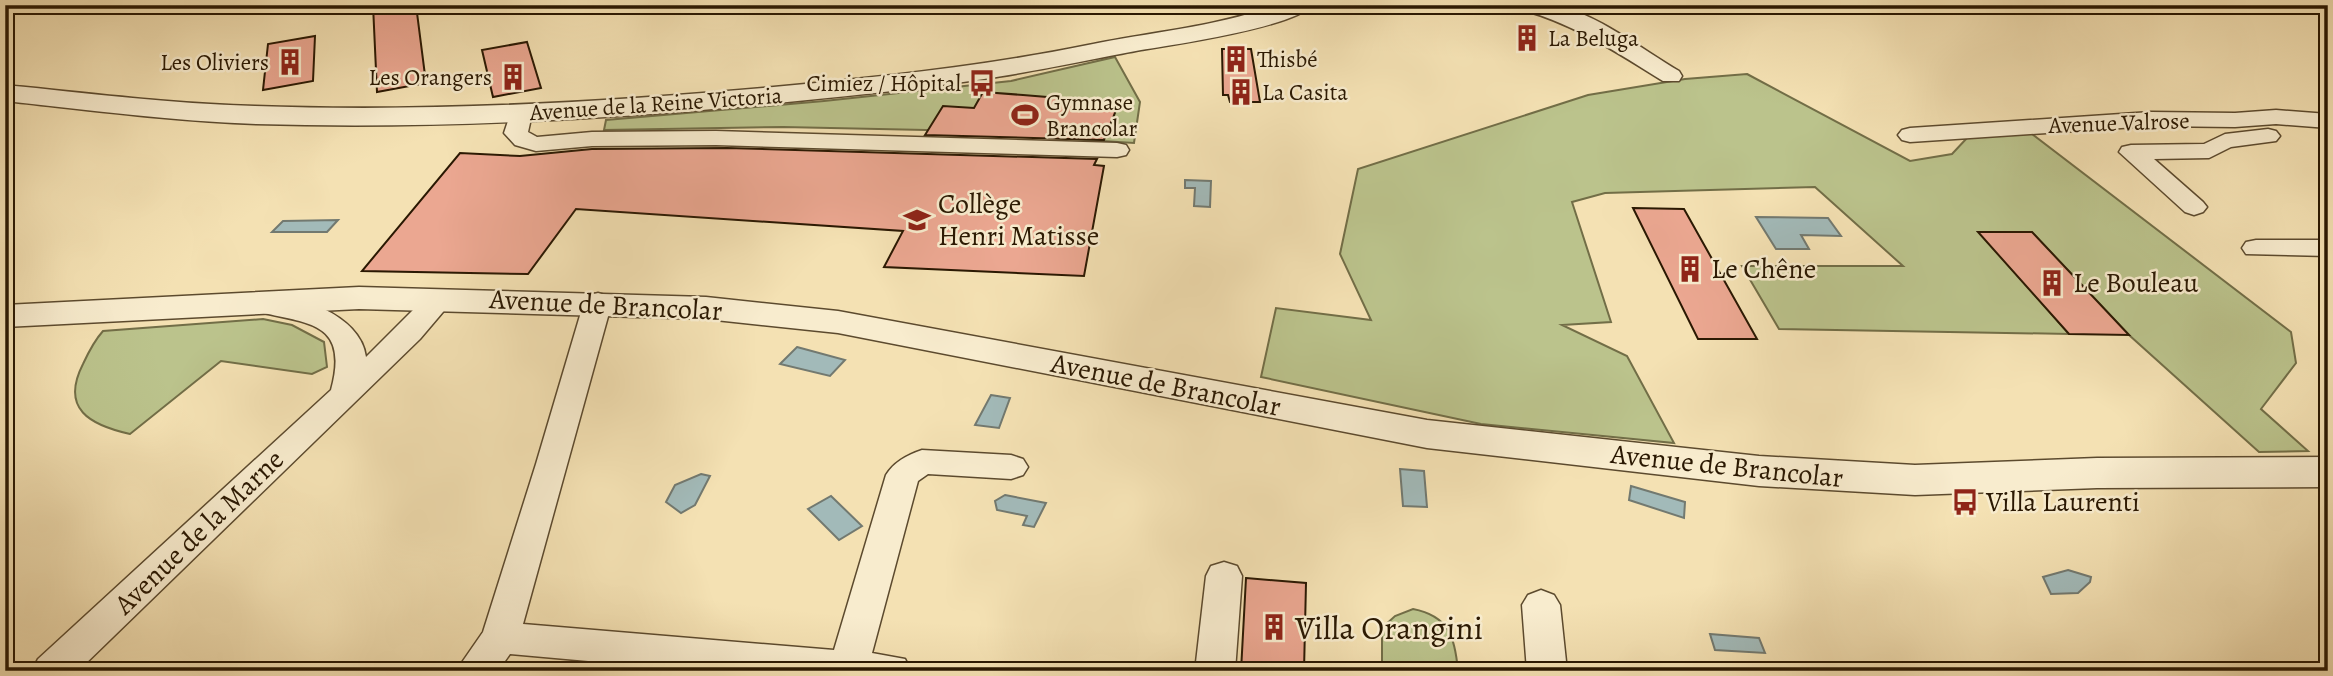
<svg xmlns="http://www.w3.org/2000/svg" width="2333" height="676" viewBox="0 0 2333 676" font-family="Alegreya,serif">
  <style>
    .green { fill: #bbc38c; stroke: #726e47; stroke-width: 2 }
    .water { fill: #a2bab9; stroke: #727970; stroke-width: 2 }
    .building { fill: #eba791; stroke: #2a1802; stroke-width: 2 }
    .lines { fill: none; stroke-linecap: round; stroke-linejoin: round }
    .minor-casing { stroke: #5c4a2e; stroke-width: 3 }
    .tertiary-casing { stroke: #5c4a2e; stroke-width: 3 }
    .minor { fill: #f8ecce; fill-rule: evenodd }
    .tertiary { fill: #f8ecce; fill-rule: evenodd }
    .labels { text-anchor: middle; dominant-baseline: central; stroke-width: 5; stroke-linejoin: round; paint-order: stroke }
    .far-poi-label { font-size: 23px; fill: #2a1802; stroke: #f8ecce; text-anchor: start }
    .far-street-label { font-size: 23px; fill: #2a1802; stroke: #f8ecce }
    .poi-label { font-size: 28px; fill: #2a1802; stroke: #f8ecce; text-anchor: start }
    .street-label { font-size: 28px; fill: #2a1802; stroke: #f8ecce }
    .near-poi-label { font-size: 33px; fill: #2a1802; stroke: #f8ecce; text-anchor: start }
  </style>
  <rect width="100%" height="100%" fill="#f4e1b3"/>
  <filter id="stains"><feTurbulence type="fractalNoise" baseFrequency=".00286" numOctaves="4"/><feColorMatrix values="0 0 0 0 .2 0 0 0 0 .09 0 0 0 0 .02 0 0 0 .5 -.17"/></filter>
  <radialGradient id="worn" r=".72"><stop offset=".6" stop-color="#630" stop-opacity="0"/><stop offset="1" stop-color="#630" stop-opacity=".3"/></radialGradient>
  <path class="green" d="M1115,57L1140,102L1134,143L926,130L783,127L604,130L606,120L824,101L1011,81Z
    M1747,74L1910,161L1952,154L1967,138L2028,131L2291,332L2296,363L2261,409L2308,451L2259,452L2129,335L2032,232H1979L2069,334L1779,329L1742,266H1903L1815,187L1605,193L1572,202L1611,322L1562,325L1627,356L1674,443L1481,424L1261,377L1276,308L1371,320L1340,254L1358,169L1588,95L1685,79Z
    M263,319L292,325L324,342L327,367L312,374L221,361L130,434C90,425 60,409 83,364C89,351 94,341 103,331Z
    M1413,609C1449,616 1455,637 1458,671H1382V628L1395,616Z"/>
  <path class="water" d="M1185,180L1211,181L1210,207L1194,206L1195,188H1185Z
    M1756,217L1828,218L1841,236L1801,235L1809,249H1776Z
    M338,220L327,232H272L283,221Z
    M797,347L845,360L830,376L780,364Z
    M991,395L1010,398L999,428L975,425Z
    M1400,469L1424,471L1427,507L1403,506Z
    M701,474L710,476L695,505L681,513L666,502L675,485Z
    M1631,486L1685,502L1684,518L1629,500Z
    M1005,495L1046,503L1034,527L1023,525L1027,516L997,510L995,501Z
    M831,496L862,526L839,540L808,509Z
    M2068,570L2091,577L2090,582L2078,593L2051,594L2043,577Z
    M1710,634L1759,638L1765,653L1715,650Z"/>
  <path class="building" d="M373,5H416L426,83L377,92Z
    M315,36L313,81L263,90L268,44Z
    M527,42L541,88L493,97L482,50Z
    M1222,49H1251L1260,102H1230L1228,95H1223Z
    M983,92L1023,95L1119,103L1104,140L925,135L943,106L974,108Z
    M727,148L1097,159L1094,165L1104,166L1084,276L884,267L903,231L576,209L528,274L362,271L460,153L520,156L592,149Z
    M1633,208L1684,209L1757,339H1698Z
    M1978,232H2032L2129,335L2069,334Z
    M1246,578L1306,583L1304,671H1241Z"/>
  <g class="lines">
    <defs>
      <path id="minor" d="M1516,5C1528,5 1542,3 1554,5C1596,13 1643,50 1679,71L1682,76L1679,81H1663C1616,52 1573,23 1519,9Z
        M520,107L528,109L532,114L528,132L537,137L592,132L716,131L1117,143L1126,145L1129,150L1126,155L1117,157L716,145L592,146L536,151L515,145L504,133L512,109Z
        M2276,110L2328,114V128L2276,124L2235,127L2151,126L1910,142L1902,140L1898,135L1902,130L1910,128L2151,112L2235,113Z
        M2268,129L2276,131L2280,136L2276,141L2231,147L2209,158L2154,159L2203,202L2207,207L2203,212L2194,215L2185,212L2119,152L2122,147L2131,145L2204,144L2225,134Z
        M2256,240H2328V256L2246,254L2242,248L2246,242Z
        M440,290L450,293L454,299L420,339L78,671H32L38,659L331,390C350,320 307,324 255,311L251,305L255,299C292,290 361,314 366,357L430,293Z
        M598,293L608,296L612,302L523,624L834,650L886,475C894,462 907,455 922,450L1011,455L1023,459L1028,467L1023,475L1011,479L928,474L918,481L872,653L905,659L911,671H700L510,654L498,671H456L483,632L536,464L584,302L588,296Z
        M1224,562L1237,566L1242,576L1235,671H1195L1206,576L1211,566Z
        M1541,590L1554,595L1560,605L1567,671H1527L1522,605L1528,595Z"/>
      <path id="tertiary" d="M1276,5H1312C1295,27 1173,45 1141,50C1088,60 1037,71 984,79C905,91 826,98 747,106C584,121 420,129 256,124C172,121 89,110 5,101V85C88,93 172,104 255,106C425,112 594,103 763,88C871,78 980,67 1088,45C1150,32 1216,27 1276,5Z
        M359,287L706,297L838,311L1427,420L1759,456L1915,465L2097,458L2328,457V487L2097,488L1915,495L1759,486L1427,448L838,333L706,319L359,309L5,327V305Z"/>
    </defs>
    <use href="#minor" class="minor-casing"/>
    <use href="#tertiary" class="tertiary-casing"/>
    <use href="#minor" class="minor"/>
    <use href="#tertiary" class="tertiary"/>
  </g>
  <defs>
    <symbol id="building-bare" viewBox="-9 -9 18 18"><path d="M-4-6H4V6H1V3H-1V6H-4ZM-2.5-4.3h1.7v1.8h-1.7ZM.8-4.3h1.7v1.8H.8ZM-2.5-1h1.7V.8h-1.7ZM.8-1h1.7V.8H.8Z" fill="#8f2418" stroke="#f8ecce" stroke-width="2.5" paint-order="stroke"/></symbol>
    <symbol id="bus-bare" viewBox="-9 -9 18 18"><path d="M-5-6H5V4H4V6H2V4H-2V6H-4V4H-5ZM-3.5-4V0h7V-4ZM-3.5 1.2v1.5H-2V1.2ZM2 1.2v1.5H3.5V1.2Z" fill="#8f2418" stroke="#f8ecce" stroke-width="2.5" paint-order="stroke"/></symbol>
    <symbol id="stadium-bare" viewBox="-9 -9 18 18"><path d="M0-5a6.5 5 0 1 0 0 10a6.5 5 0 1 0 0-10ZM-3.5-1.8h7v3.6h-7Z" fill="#8f2418" stroke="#f8ecce" stroke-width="2.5" paint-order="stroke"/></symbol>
    <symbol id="school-bare" viewBox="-9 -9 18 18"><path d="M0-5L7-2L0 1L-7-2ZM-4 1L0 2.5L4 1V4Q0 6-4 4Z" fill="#8f2418" stroke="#f8ecce" stroke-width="2.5" paint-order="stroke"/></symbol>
  </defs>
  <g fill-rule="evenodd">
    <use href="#building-bare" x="1508" y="19" width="38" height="38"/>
    <use href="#building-bare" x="1217" y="40" width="38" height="38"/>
    <use href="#building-bare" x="271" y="43" width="38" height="38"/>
    <use href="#building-bare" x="494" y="58" width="38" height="38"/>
    <use href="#bus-bare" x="963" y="64" width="38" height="38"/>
    <use href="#building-bare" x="1222" y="73" width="38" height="38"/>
    <use href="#stadium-bare" x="1006" y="96" width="38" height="38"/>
    <use href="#school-bare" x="898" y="201" width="38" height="38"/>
    <use href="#building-bare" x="1671" y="250" width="38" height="38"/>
    <use href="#building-bare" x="2033" y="264" width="38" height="38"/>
    <use href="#bus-bare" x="1946" y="483" width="38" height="38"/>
    <use href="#building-bare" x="1255" y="608" width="38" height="38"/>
  </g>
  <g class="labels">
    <g class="far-poi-label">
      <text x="1548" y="38">La Beluga</text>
      <text x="1257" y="59">Thisbé</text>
      <text x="269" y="62" text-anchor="end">Les Oliviers</text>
      <text x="492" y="77" text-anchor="end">Les Orangers</text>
      <text x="961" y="83" text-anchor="end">Cimiez / Hôpital</text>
      <text x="1262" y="92">La Casita</text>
      <text x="1046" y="102">Gymnase<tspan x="1046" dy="26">Brancolar</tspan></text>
    </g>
    <g class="far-street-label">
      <text transform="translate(656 104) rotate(-4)">Avenue de la Reine Victoria</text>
      <text transform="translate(2119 123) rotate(-2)">Avenue Valrose</text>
    </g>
    <g class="poi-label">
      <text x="938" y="204">Collège<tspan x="938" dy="32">Henri Matisse</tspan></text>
      <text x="1711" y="269">Le Chêne</text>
      <text x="2073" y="283">Le Bouleau</text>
      <text x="1986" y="502">Villa Laurenti</text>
    </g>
    <g class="street-label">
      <text transform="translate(606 305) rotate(3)">Avenue de Brancolar</text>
      <text transform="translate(1166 385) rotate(11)">Avenue de Brancolar</text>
      <text transform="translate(1727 466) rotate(6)">Avenue de Brancolar</text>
      <text transform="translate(199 532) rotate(-44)">Avenue de la Marne</text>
    </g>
    <g class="near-poi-label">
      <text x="1295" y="627">Villa Orangini</text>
    </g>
  </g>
  <rect width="2333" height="676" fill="none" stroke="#f4e1b3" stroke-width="28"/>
  <rect x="7" y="7" width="2319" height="662" fill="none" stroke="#2a1802" stroke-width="3.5"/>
  <rect x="14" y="14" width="2305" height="648" fill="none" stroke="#2a1802" stroke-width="2"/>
  <rect width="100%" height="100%" filter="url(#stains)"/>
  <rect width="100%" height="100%" fill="url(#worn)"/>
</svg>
